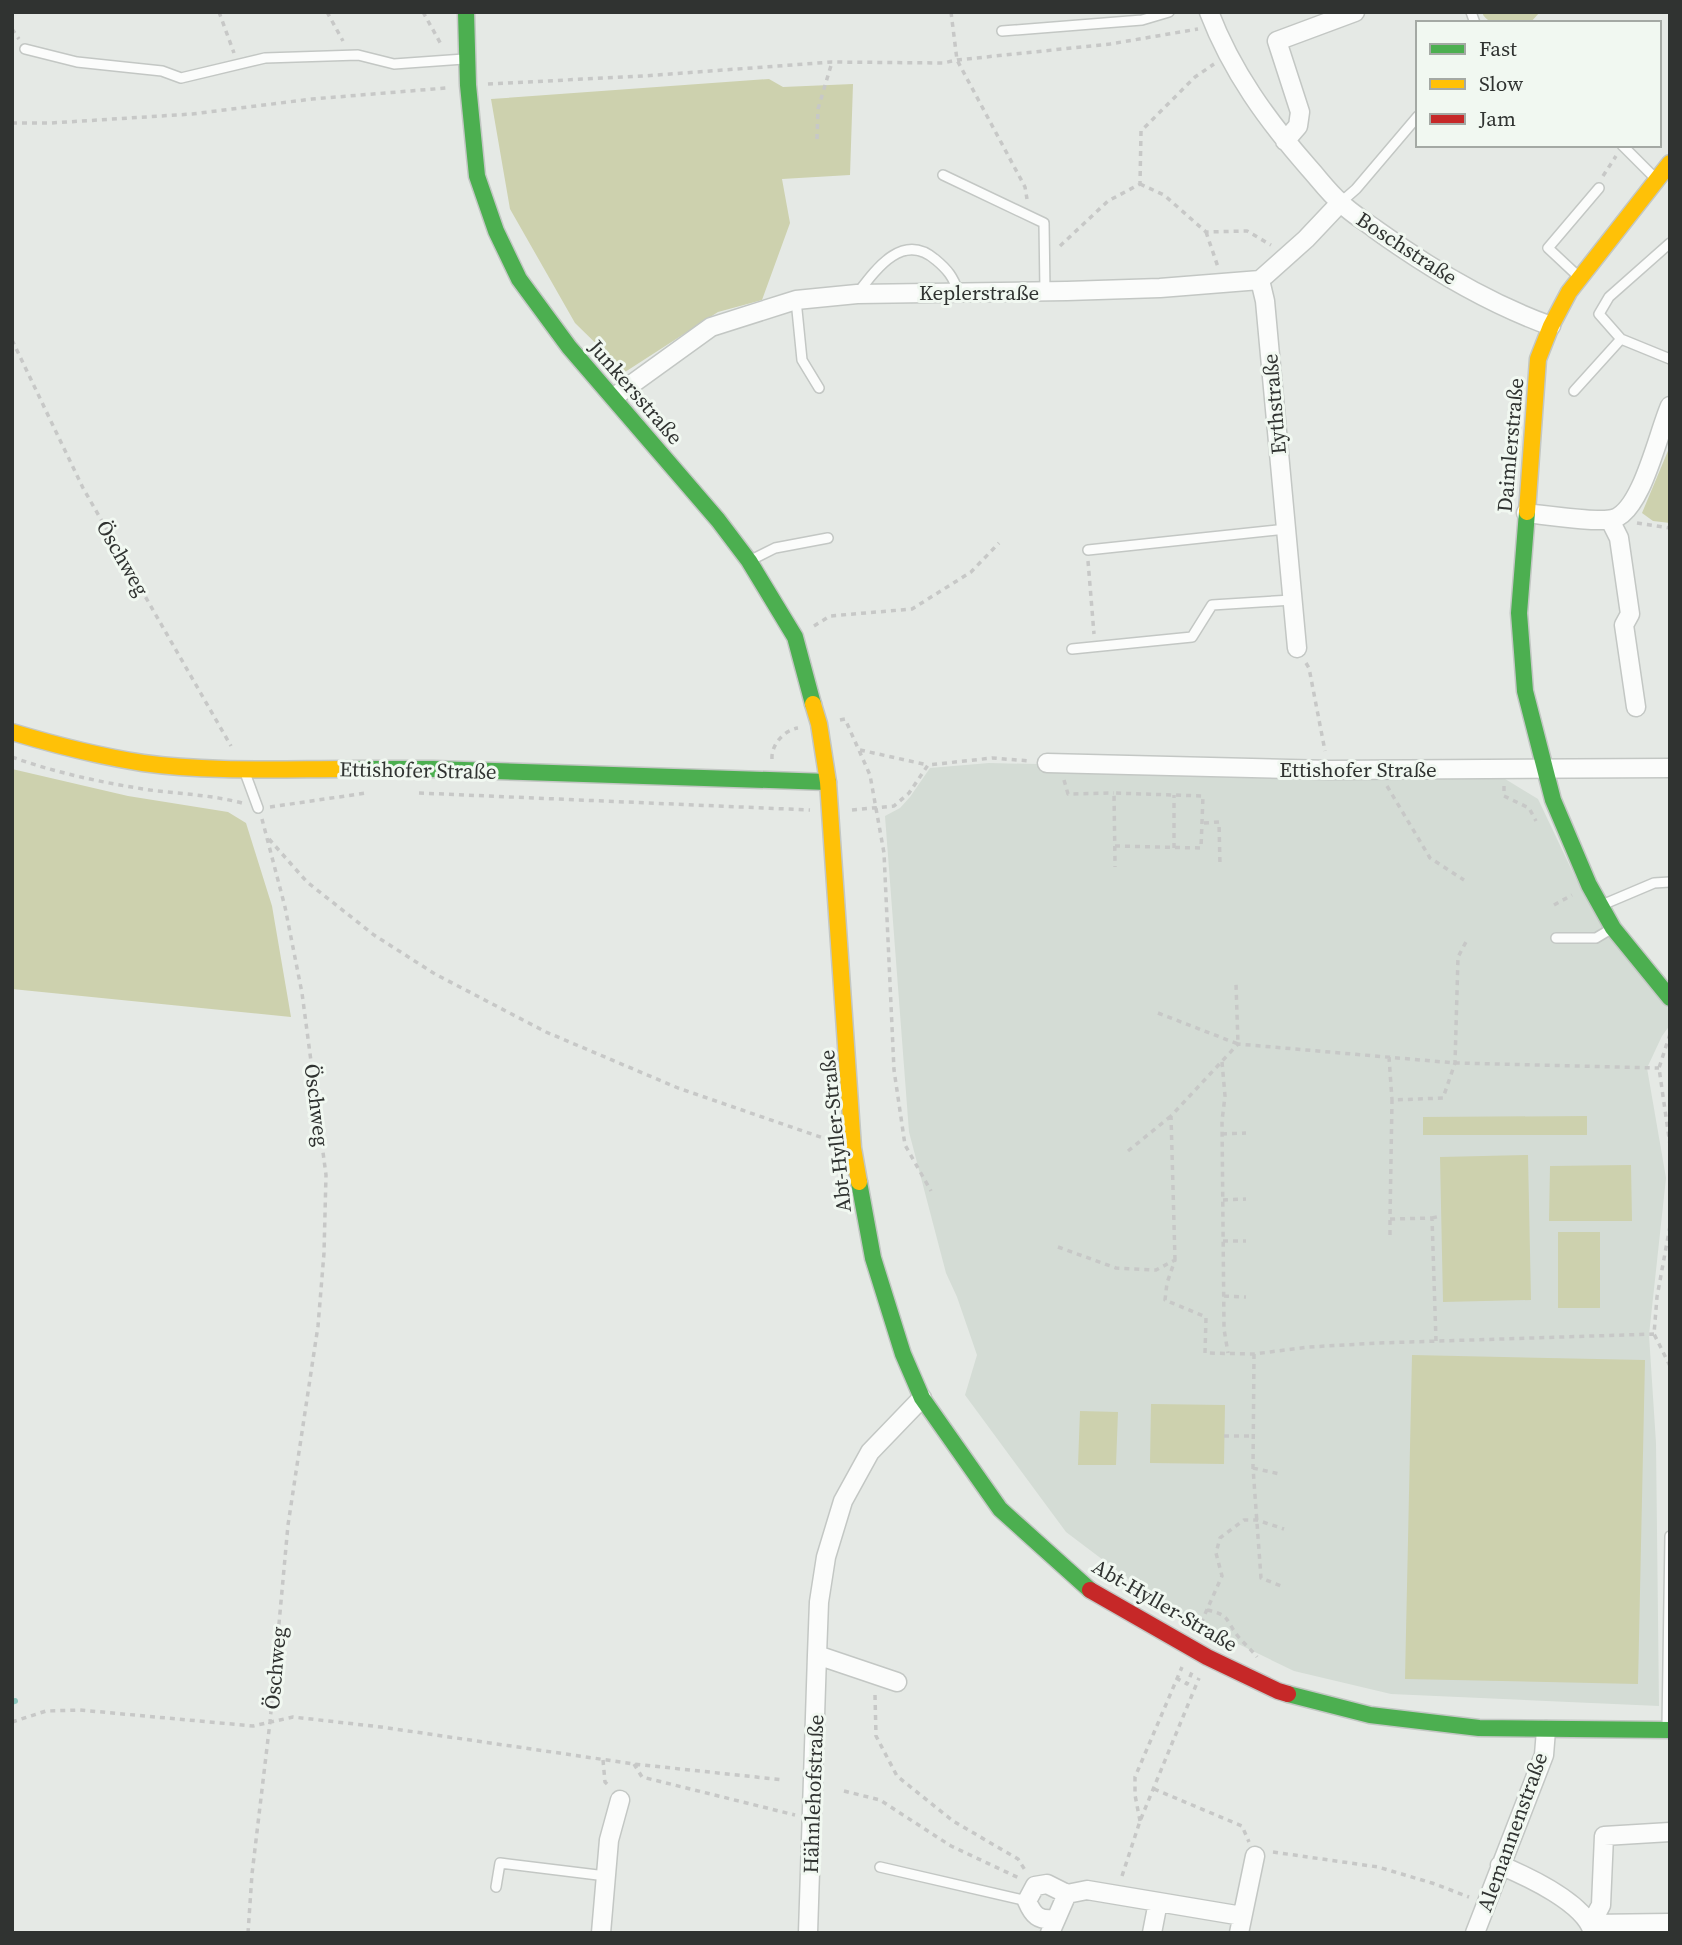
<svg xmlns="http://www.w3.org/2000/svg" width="1682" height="1945" viewBox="0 0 1682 1945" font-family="'Source Serif 4',serif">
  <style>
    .built { fill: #d4dcd5 }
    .green { fill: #cdd1ae }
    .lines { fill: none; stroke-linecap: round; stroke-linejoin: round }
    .stream { stroke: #91cbc2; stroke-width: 6 }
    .lane-casing { stroke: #c3c7c4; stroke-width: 12 }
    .street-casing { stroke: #c3c7c4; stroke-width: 21 }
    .fast-casing { stroke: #c3c7c4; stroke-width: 19 }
    .slow-casing { stroke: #c3c7c4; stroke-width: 19 }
    .jam-casing { stroke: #c3c7c4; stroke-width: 19 }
    .path { stroke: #c7c8c7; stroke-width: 3.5; stroke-dasharray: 5 5; stroke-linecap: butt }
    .lane { stroke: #fbfcfb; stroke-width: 9 }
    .street { stroke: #fbfcfb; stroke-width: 18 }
    .fast { stroke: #4caf50; stroke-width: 16 }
    .slow { stroke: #ffc107; stroke-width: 16 }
    .jam { stroke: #c62828; stroke-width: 16 }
    .labels { text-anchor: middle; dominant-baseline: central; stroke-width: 6; stroke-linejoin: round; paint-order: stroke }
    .street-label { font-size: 21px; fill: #303331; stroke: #f1f8f1 }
  </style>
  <rect width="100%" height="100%" fill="#e5e9e5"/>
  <path class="built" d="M989,763L1497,774L1538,799L1577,881L1670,1007V1025L1662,1036L1647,1068L1666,1178L1649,1335L1656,1443L1659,1706L1391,1694L1294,1671L1172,1612L1066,1532L965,1395L977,1355L957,1297L946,1273L909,1132L885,816L900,808L910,797L930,768Z"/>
  <path class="green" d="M1482,12H1540L1530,23C1516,23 1487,29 1482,12Z
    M769,79L783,87L853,84L850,175L782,179L790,223L762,300L718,312L625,372L575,323L510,209L491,99Z
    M1670,446V523L1653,521L1642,513Z
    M12,769L128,796L228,812L246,823L272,906L291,1017L12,989Z
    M1587,1116V1135H1423V1117Z
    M1528,1155L1531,1300L1443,1302L1440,1157Z
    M1631,1165L1632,1221H1549L1550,1166Z
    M1558,1232H1600V1308H1558Z
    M1412,1355L1645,1360L1638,1684L1405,1679Z
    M1151,1404L1225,1405L1224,1464L1150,1463Z
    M1080,1411L1118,1412L1116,1465H1078Z"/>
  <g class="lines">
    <path class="stream" d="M12,1702L15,1701"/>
    <defs>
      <path id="lane" d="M1471,12L1475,23
        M1002,31L1142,20L1169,12
        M25,49L77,62L162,71L181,78L265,58L358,55L394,64L464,59
        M1622,145L1655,178
        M943,175L1044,223L1045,291
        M1340,203L1356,189L1418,116
        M1670,243L1609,297L1599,314L1621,339L1670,359
        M1579,277L1548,248L1599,188
        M857,294C876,269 903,231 936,260C948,270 953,277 958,291
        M796,300L802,360L819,388
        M1574,391L1621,339
        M1088,550L1286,529
        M751,560L775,548L828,538
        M1072,649L1192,637L1212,605L1292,600
        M244,770L258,808
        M1602,905L1654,883L1670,882
        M1556,938H1596L1611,929
        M1667,1727L1670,1536
        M880,1867L1027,1901
        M496,1887L500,1863L606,1876"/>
      <path id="street" d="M1209,12C1232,72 1267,120 1309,168C1319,179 1329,193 1341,203C1351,213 1363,220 1375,229C1429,268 1487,303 1551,326
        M1285,141L1298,126L1300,112L1277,41L1355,12
        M1260,280L1265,301L1297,648
        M614,397L711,327L796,300L857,294L1067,291L1160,288L1260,280L1306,239L1340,203
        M1526,513C1545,515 1598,523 1613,519C1642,511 1658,433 1670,406
        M1610,520L1619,538L1630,614L1624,625L1636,707
        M1047,763L1329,770L1670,768
        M817,1655L897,1682
        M1500,1865C1526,1876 1586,1903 1593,1933
        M1055,1919C1038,1921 1033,1915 1027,1901L1035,1886L1047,1884L1067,1894L1087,1890L1242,1916
        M1591,1924L1601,1905L1604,1836L1670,1832
        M1591,1924L1670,1923
        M601,1933L609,1840L620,1800
        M808,1933L817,1655L819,1602L826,1557L843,1501L870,1452L922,1398
        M1050,1933L1067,1894
        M1152,1933L1158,1902
        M1239,1933L1255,1856
        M1475,1933L1544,1755L1546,1730"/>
      <path id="fast" d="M466,12L468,85L477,176L496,231L519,279L569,347L718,520L749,561L795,637L813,704
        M1527,512L1519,613L1525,691L1553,800L1589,885L1613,928L1670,998
        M346,769H433L828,782
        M859,1182L873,1258L903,1354L922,1398L1000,1509L1090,1590
        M1288,1694L1370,1715L1479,1728L1670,1730"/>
      <path id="slow" d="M1527,512L1538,359L1551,326L1569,292L1670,163
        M813,704L819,724L828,782L853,1148L859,1182
        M12,732C55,745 98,756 143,763C207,772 281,769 346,769"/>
      <path id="jam" d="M1090,1590L1207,1657L1278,1691L1288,1694"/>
    </defs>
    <use href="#lane" class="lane-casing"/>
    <use href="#street" class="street-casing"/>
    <use href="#fast" class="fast-casing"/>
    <use href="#slow" class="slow-casing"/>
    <use href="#jam" class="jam-casing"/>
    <path class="path" d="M219,12L234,53
      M327,12L343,41
      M423,12L442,46
      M951,12L957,60L1025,187L1027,199
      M12,29L19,39
      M488,84L643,76L832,62L943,63L957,60L1110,44L1198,29
      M12,123H51L192,114L312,99L446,88
      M817,139L818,109L832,62
      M1603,176L1616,156
      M1140,184L1164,195L1206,232L1247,231L1271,245
      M1206,232L1218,267
      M1060,246L1108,201L1140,184L1141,131L1195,77L1214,64
      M12,340L83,488L231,746
      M1637,523L1670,528
      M1088,561L1094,634
      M814,626L830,616L912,609L971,572L999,543
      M1306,663L1309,668L1325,751
      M840,720L845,719L870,775L884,853L894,1070L905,1145L931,1191
      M860,750L928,765
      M12,757C56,773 104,783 150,790C181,794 212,795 242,803
      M772,759C771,745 784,730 798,728
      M1064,780L1068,794L1114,793
      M1387,786L1430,858L1464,880
      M1504,786V796L1529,808L1536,821
      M419,793L810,810
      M270,807L366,793
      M852,810L894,806L909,793L928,765L992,758L1031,761
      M1204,823L1219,822L1220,865
      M269,839L307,882L374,935L435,974L546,1032L678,1088L832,1141
      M1115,846L1201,848L1203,796L1114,793L1115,862V867
      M1174,848V795
      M1554,905L1572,895
      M1158,1013L1238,1044L1236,984
      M1670,1034L1659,1068L1670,1145
      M1389,1057L1392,1100
      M1222,1062L1225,1096L1222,1121L1224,1329L1228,1353
      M1222,1134L1246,1133
      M1128,1151L1171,1116
      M1223,1200L1246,1199
      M1432,1218L1441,1216
      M1670,1226L1657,1297L1654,1334L1670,1366
      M1390,1235V1219
      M1223,1241H1246
      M1058,1247L1116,1268L1156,1270L1175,1260L1167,1283L1165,1300L1206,1317L1205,1353L1254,1354L1309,1347L1379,1343L1654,1334
      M1175,1260L1171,1116L1238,1044L1455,1063L1659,1068
      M1224,1296L1246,1297
      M1436,1341L1432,1218L1390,1219L1392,1100L1443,1098L1455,1063L1458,957L1467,940
      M1254,1354L1253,1468L1261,1578L1281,1586
      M1224,1436H1254
      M1253,1468L1280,1474
      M1207,1610C1230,1615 1225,1619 1237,1635C1243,1643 1251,1649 1257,1657
      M1201,1623L1222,1576L1216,1553L1220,1538L1244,1520H1257L1284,1529
      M1176,1678L1187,1684L1192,1672
      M875,1695L876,1736L897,1776L953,1821L1018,1859L1025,1870
      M12,1722L46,1711L80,1710L253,1726L293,1717L381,1727L634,1764L784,1780
      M603,1760L605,1782L610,1787
      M634,1764L642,1777L795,1815
      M1154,1789L1242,1826L1249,1842
      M844,1791L880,1800L951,1846L1019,1878
      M1140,1821L1135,1795V1777L1182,1667
      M1273,1852L1378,1867L1432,1883L1469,1897
      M1122,1876L1140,1821L1199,1678
      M248,1933L252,1874L270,1722L288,1525L318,1326L324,1253L326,1175L302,993L285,907L262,819"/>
    <use href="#lane" class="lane"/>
    <use href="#street" class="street"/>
    <use href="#fast" class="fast"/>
    <use href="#slow" class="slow"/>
    <use href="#jam" class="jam"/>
  </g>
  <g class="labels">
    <g class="street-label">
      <text transform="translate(1407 248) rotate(33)">Boschstraße</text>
      <text x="979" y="292">Keplerstraße</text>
      <text transform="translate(636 392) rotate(49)">Junkersstraße</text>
      <text transform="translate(1274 404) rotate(-95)">Eythstraße</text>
      <text transform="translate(1510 445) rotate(-85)">Daimlerstraße</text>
      <text transform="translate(123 558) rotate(60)">Öschweg</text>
      <text x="1358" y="769">Ettishofer Straße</text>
      <text transform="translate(418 770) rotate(1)">Ettishofer Straße</text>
      <text transform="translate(317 1105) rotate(83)">Öschweg</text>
      <text transform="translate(835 1131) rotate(-96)">Abt-Hyller-Straße</text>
      <text transform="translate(1165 1605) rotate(30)">Abt-Hyller-Straße</text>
      <text transform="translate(275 1668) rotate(-85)">Öschweg</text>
      <text transform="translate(813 1794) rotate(-88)">Hähnlehofstraße</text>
      <text transform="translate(1512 1832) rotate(-70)">Alemannenstraße</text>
    </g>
  </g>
  <rect width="1682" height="1945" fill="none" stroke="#303331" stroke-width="28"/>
  <rect x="1416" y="21" width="245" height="126" fill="#f1f8f1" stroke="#a4a9a4" stroke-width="2"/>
  <rect x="1430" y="44" width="35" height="10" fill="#4caf50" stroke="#a4a9a4" stroke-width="2"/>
  <text x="1479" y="56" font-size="21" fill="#303331">Fast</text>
  <rect x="1430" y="79" width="35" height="10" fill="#ffc107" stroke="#a4a9a4" stroke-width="2"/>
  <text x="1479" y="91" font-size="21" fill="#303331">Slow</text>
  <rect x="1430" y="114" width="35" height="10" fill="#c62828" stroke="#a4a9a4" stroke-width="2"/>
  <text x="1479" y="126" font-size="21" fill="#303331">Jam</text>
</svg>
